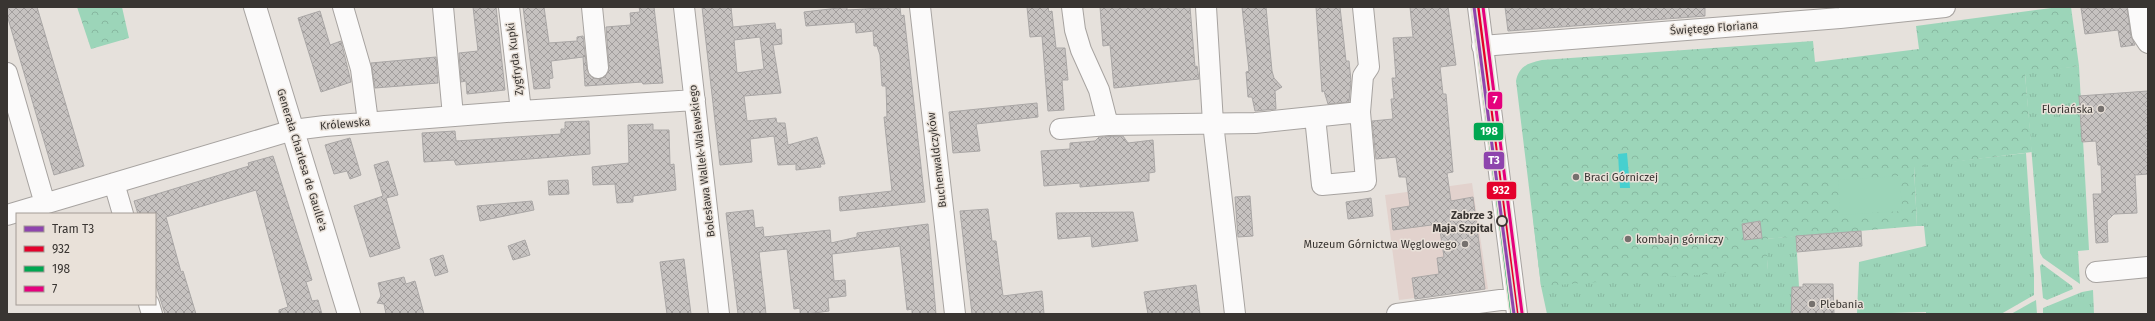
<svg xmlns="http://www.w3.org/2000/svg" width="2155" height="321" viewBox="0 0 2155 321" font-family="'Fira Sans',sans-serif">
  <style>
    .commercial { fill: #e2d2cd }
    .grass { fill: url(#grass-tufts) }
    .forest { fill: url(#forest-crowns) }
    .pitch { fill: #9cd5b9 }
    .water { fill: #46d0cf }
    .building { fill: url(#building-cross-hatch); stroke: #aaa7a6; fill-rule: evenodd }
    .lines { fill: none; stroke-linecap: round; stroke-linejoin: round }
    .minor-casing { stroke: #a7a3a0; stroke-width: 22 }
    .major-casing { stroke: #a7a3a0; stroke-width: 24 }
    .minor { stroke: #fbfafa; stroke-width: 20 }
    .major { stroke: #fbfafa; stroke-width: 22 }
    .bus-1-casing { stroke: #e9e1d9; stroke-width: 6 }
    .bus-2-casing { stroke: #e9e1d9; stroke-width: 6 }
    .bus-3-casing { stroke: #e9e1d9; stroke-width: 6 }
    .bus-1 { stroke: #e4002b; stroke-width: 3 }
    .bus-2 { stroke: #00a651; stroke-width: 3 }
    .bus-3 { stroke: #e5007d; stroke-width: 3 }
    .tram-1-casing { stroke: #e9e1d9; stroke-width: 6 }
    .tram-1 { stroke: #8e44ad; stroke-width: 3 }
    .poi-dot { fill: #76716e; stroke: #e9e1d9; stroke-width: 1.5 }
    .stop-dot { fill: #e9e1d9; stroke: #393532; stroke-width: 2 }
    .labels { text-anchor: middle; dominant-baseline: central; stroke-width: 3; stroke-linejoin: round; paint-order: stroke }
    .street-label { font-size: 11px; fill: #393532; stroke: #e9e1d9 }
    .poi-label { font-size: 11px; fill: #393532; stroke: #e9e1d9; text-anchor: start }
    .stop-label { font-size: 11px; font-weight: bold; fill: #393532; stroke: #e9e1d9; text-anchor: end }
    .line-badge { stroke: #e9e1d9; stroke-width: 1.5 }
    .badge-label { font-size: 11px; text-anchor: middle; font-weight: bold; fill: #fff }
  </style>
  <defs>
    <pattern id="grass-tufts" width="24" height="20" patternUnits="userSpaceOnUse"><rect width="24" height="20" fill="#9cd5b9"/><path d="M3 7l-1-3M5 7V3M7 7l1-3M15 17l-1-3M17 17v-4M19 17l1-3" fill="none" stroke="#87b7a0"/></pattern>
    <pattern id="forest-crowns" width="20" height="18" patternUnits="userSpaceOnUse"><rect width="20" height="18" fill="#9cd5b9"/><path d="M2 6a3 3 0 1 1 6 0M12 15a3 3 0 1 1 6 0" fill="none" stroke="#87b7a0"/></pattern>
    <pattern id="building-cross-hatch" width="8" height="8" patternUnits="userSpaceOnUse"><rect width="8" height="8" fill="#c6c2c0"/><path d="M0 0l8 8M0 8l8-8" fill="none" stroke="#a29e9d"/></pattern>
  </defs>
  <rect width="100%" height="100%" fill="#e6e1dc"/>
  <path class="commercial" d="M1472,183L1488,289L1399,300L1385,195Z"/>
  <path class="grass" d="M2042,51L2045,70L2079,66L2089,250L2078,251L2080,284L2043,258L2040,253L2025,74Z
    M2026,153L2034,275V295L2001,314H1926V312L1857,314L1859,262L1926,246L1924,226H1917L1914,166Z
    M1613,212L1768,270L1765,239L1796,236L1799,287H1793V314H1547L1541,286L1533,218Z
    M2042,264L2072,286L2073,289L2047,300L2043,298L2040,266Z
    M2093,290L2094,314H2043V308L2082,292Z
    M2036,300L2037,314H2011Z"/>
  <path class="forest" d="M77,7H122L129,38L91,49Z
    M2059,7H2071L2079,66L2025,74L2032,152L1914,167L1917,226L1766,239L1768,270L1541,286L1516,81C1519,66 1528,63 1542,60L1813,41L1815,62L1919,49L1916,26Z"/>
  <path class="pitch" d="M1900,176L1902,211L1840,215L1838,180Z"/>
  <path class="water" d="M1627,153L1630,188H1620L1618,154Z"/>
  <path class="building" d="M7,7H37L84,166L54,175L7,15Z
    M473,7H496L505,90L467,94L466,81L461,82L459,53L478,51Z
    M523,7H544L549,43L577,41V37L583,36L587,70L593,78L599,79L605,77L609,67L606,27L631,25L630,13L640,12L639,7H654L663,83L643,84L642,82L585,86L583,57L551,61L553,78L549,79L550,88L534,89Z
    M702,7H731L733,27L775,23L776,30L781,29L782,44L773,45L781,93L744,96L747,121L776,118L777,123H785L788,145L817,137L825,164H820L821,167L796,170V164L778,165L774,136L750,139L752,162L720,165ZM760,37L764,69L737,73L734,40Z
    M847,7V10L900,7L901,16L904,15L925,202L840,211L839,197L892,191L884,117H887L886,86H882L880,55L877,46H874L873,31L856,33L855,22L806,26L804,12Z
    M1027,7H1048L1049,12L1052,11L1056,48H1065L1068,80H1062L1064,110L1048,111L1042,36L1030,37Z
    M1100,7H1190L1195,67L1197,66L1199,79L1114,88L1110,45L1103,46Z
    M1242,7H1266L1272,71L1274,78L1282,87L1275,91L1276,109L1255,111L1252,97H1248L1246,72L1249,71Z
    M1316,7H1340L1346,61H1349L1351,81L1349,102L1328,104L1324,91L1322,92Z
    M1410,7H1448L1456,65L1440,67L1443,94H1446L1453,172L1447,173L1451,201L1473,197L1485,289L1415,299L1412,278L1439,274L1437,258L1444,257L1439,224L1393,230L1391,209L1410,206L1406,177H1399L1396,157L1376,159L1372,121L1393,119L1391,99H1394L1392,78H1396L1393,38L1413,37Z
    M1505,7H1705V16L1508,31Z
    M2127,7L2131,36L2135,45L2121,47L2118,30L2085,34L2081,8Z
    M320,11L330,45L341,41L351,82L321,92L298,18Z
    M436,57L438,83L375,88L371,63Z
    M2148,91V174L2135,175L2137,213L2114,214L2107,221L2108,242L2096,243L2093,194H2102L2101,165H2098L2096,141L2082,142L2079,96Z
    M1037,103L1038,117L976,124L980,151L953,153L949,112Z
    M589,121L590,154L456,165L454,160L424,162L422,133L455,131L456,141L561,134V129H565V122Z
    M653,124V130H669L670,165L674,164L676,190L633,196V202L617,203L615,184L593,185L592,167L629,163L628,125Z
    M1123,136L1128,143L1153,140L1155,172L1149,173V181L1080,187V183L1044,186L1041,151L1070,149V143L1095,141L1099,137Z
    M350,138L361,175L350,179L347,171L334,174L325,145Z
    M273,156L312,280L306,282L312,301L318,300L322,314H279V310L288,307L256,190L166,217L181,272L183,271L196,314H165L155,282V214H138L134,201L249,166L248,163Z
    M388,161L398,195L386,198L400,248L370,257L354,206L383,196L374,165Z
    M568,180L569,194L549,195L548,181Z
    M1250,196L1253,236L1238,237L1235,197Z
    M1371,198L1373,216L1348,219L1346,202Z
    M532,201L534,210L480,221L477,206Z
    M988,209L992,241H996L1003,296L1042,291L1044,314H972L960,211Z
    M753,210L755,228L763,227L764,237L830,230L831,243L857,237V233L928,224L936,314H912V309L907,310L900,246L832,254L834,281L845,280L846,296L828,298L829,311L807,314H800V308L794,309L787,249L759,252L766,314H738L726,213Z
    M1133,212L1138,241L1092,247L1091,236L1058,239L1056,213Z
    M1760,221L1762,238L1744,240L1742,224Z
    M1861,231L1862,246L1797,252L1796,236Z
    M525,240L530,255L513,260L508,246Z
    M443,255L448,272L435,276L430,259Z
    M684,259L691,314H667L660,262Z
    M404,277L406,284L415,281L424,314H386L384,304L377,303L381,296L378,283Z
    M1803,284H1833L1834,314H1791L1792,287H1803Z
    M1196,285L1200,314H1148L1144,292Z"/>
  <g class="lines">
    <defs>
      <path id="minor" d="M343,7L361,69L368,122
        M443,7L453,116
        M509,7L521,111
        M592,7L598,68
        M684,7L719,314
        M920,7L955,314
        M1072,7L1075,30L1081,50L1099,90L1108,125
        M1206,7L1213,123L1235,314
        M1478,7L1517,314
        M2138,7L2142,34L2148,43
        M1482,46L1840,18L1945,7
        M7,73L45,204
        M1315,117L1322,185L1366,181L1360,112
        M1060,129L1108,125L1255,123L1360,112L1363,76L1369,67L1363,7
        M114,183L123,214
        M7,215L293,130L325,126L521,111L695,100
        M2096,272L2148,267
        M149,304L152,314
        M1397,314L1515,298"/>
      <path id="major" d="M255,7L349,314"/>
    </defs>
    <use href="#minor" class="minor-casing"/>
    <use href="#major" class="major-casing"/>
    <use href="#minor" class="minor"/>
    <use href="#major" class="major"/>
    <defs>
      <path id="bus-1" d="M1478,7L1517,314"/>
      <path id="bus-2" d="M1473,8L1512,314"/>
      <path id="bus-3" d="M1483,7L1522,313"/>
    </defs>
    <use href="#bus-1" class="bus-1-casing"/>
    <use href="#bus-2" class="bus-2-casing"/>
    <use href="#bus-3" class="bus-3-casing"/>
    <use href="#bus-1" class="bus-1"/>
    <use href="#bus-2" class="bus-2"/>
    <use href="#bus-3" class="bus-3"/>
    <defs>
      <path id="tram-1" d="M1474,7L1514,314"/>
    </defs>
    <use href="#tram-1" class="tram-1-casing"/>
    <use href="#tram-1" class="tram-1"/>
  </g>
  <g class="poi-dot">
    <circle cx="2101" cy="109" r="4"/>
    <circle cx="1576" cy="177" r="4"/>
    <circle cx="1628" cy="239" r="4"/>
    <circle cx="1465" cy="244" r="4"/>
    <circle cx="1812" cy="304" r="4"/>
  </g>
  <circle class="stop-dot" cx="1502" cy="221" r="5"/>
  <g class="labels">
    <g class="street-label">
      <text transform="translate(1714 28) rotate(-4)">Świętego Floriana</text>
      <text transform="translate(515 59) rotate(-97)">Zygfryda Kupki</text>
      <text transform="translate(345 124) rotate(-5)">Królewska</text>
      <text transform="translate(302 160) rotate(73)">Generała Charlesa de Gaulle'a</text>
      <text transform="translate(937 160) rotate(-97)">Buchenwaldczyków</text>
      <text transform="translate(702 161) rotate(-97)">Bolesława Wallek-Walewskiego</text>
    </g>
    <g class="poi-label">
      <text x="2093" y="109" text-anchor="end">Floriańska</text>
      <text x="1584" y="177">Braci Górniczej</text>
      <text x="1636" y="239">kombajn górniczy</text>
      <text x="1457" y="244" text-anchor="end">Muzeum Górnictwa Węglowego</text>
      <text x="1820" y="304">Plebania</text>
    </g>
    <g class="stop-label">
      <text x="1493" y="215">Zabrze 3<tspan x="1493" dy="13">Maja Szpital</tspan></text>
    </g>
  </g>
  <g class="line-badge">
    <rect x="1487" y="91" width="16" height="19" rx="4" fill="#e5007d"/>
    <rect x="1473" y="122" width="31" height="19" rx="4" fill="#00a651"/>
    <rect x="1483" y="151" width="22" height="19" rx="4" fill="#8e44ad"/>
    <rect x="1486" y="181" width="31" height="19" rx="4" fill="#e4002b"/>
  </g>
  <g class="badge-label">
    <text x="1495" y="104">7</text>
    <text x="1489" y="135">198</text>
    <text x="1494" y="164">T3</text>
    <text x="1501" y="194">932</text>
  </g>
  <rect width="2155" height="321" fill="none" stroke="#393532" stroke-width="16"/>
  <rect x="16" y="213" width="140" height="92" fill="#e9e1d9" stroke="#a39c96"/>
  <rect x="24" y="226" width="20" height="6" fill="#8e44ad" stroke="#a39c96"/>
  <text x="52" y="233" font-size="12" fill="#393532">Tram T3</text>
  <rect x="24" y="246" width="20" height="6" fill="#e4002b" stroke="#a39c96"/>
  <text x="52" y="253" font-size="12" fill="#393532">932</text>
  <rect x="24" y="266" width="20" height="6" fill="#00a651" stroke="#a39c96"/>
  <text x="52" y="273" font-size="12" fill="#393532">198</text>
  <rect x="24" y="286" width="20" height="6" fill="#e5007d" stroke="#a39c96"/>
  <text x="52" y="293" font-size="12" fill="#393532">7</text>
</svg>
